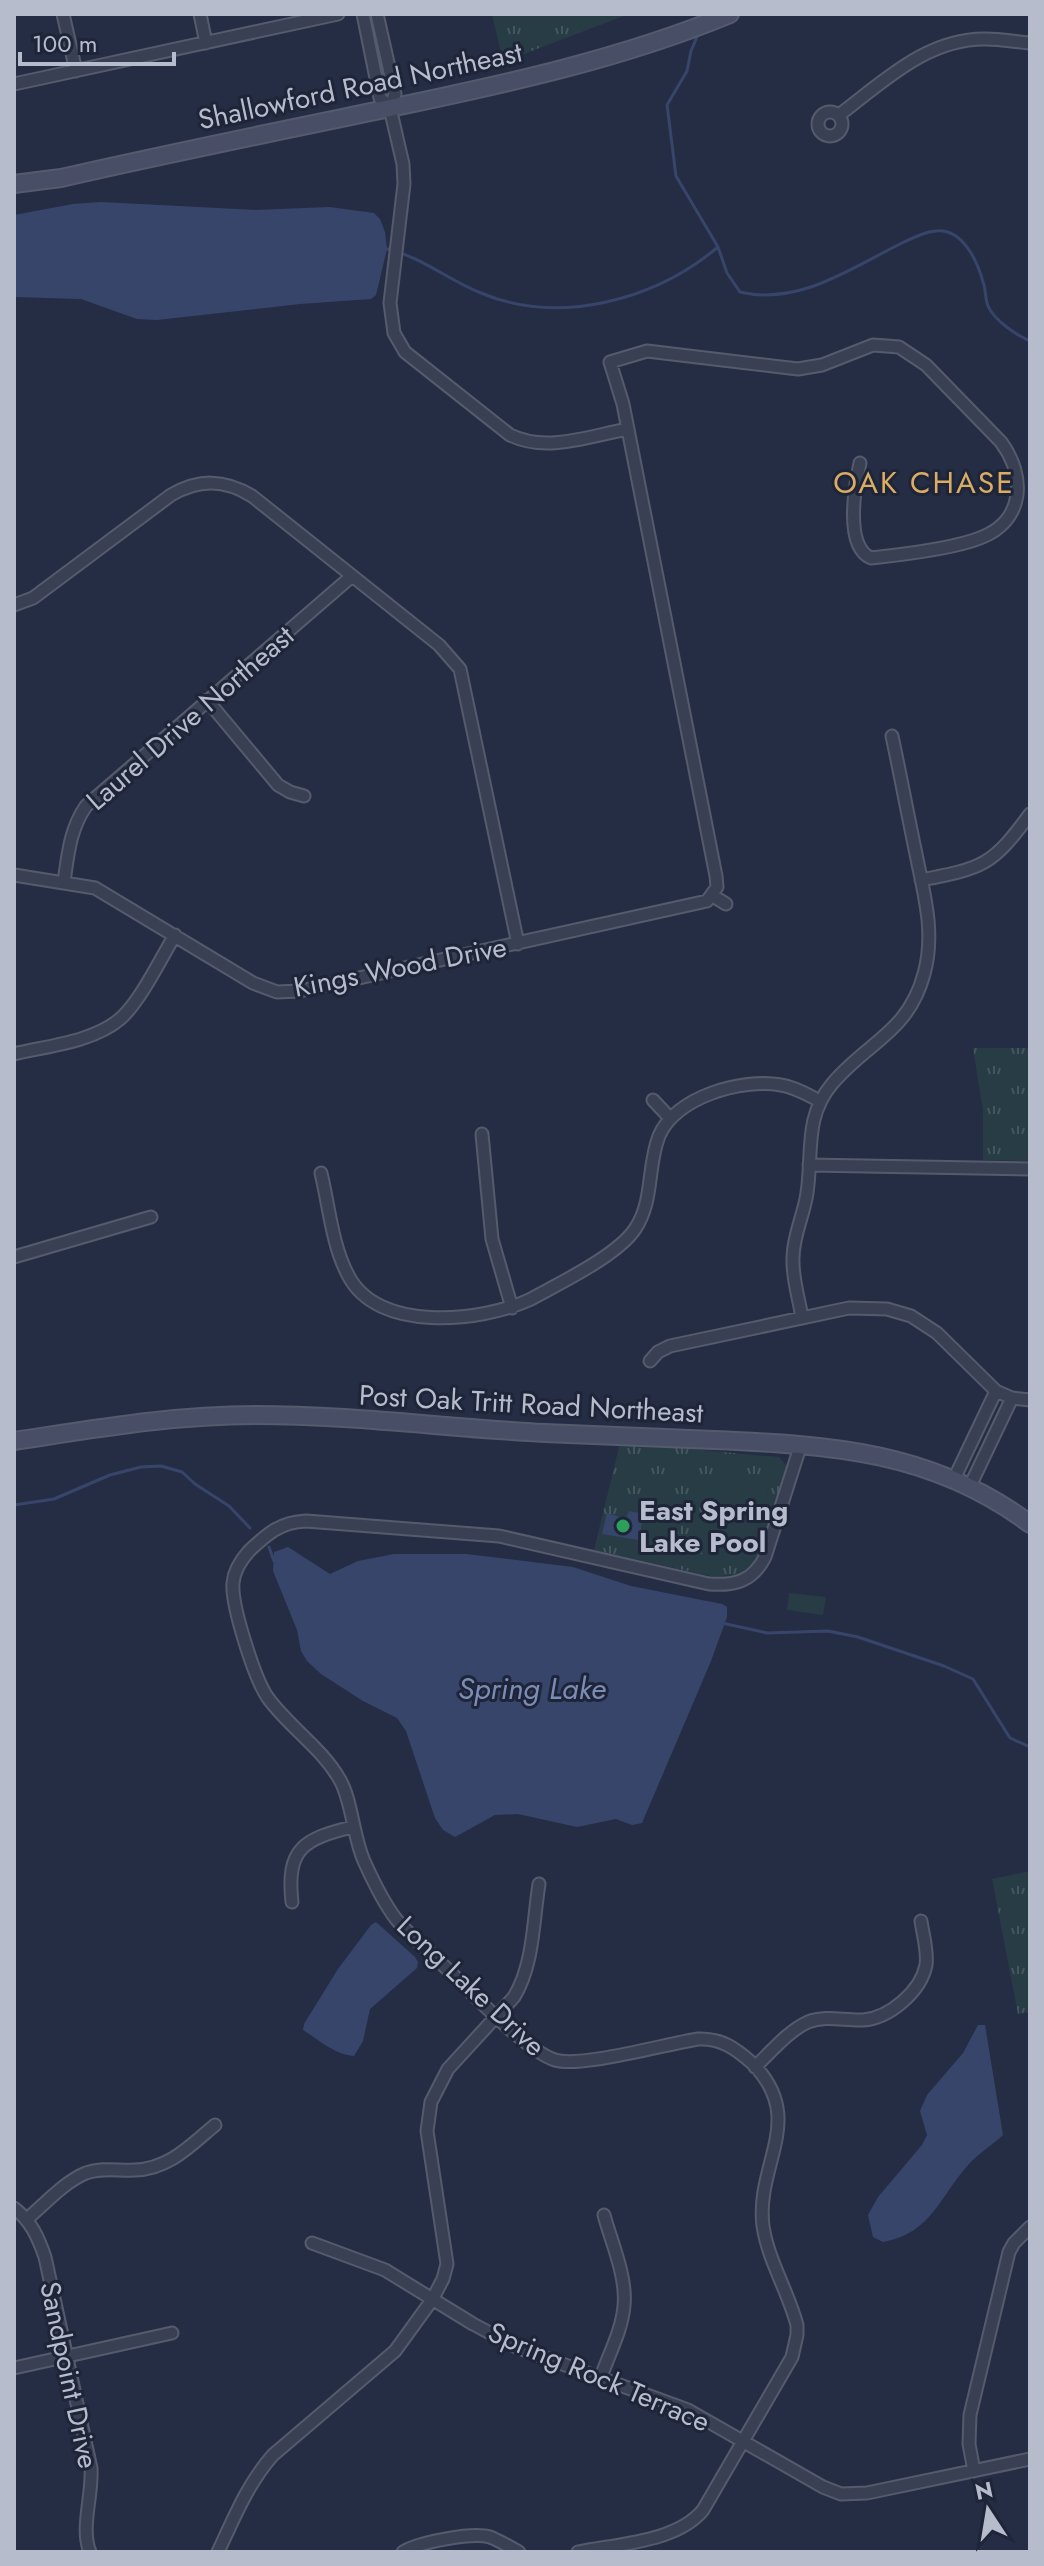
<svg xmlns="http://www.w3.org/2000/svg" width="1044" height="2566" viewBox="0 0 1044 2566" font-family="Jost,sans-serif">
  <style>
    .grass { fill: url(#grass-tufts) }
    .pitch { fill: #273c44 }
    .water { fill: #38456b }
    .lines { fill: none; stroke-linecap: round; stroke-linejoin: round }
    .stream { stroke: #38456b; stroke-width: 3 }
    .street-casing { stroke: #555b6d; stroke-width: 15 }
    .secondary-casing { stroke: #555b6d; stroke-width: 20 }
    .street { stroke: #3a4053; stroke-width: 11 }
    .secondary { stroke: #484e66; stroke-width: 16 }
    .leisure-dot { fill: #2e9e5b; stroke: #1e2538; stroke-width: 3 }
    .labels { text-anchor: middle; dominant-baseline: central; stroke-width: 6; stroke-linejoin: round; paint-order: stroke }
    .street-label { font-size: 28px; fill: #b7bccd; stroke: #1e2538 }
    .poi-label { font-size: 28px; font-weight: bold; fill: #b7bccd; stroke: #1e2538; text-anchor: start }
    .neighbourhood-label { font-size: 30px; letter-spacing: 2px; fill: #dbac63; stroke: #1e2538 }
    .water-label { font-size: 30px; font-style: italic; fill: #7d8cb5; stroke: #1e2538 }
  </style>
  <defs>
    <pattern id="grass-tufts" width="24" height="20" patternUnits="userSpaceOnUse" patternTransform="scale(2)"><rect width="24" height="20" fill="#273c44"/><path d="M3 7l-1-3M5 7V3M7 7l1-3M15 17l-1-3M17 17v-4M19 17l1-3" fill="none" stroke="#44565e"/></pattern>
  </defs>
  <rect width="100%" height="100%" fill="#252d44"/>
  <path class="grass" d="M492,14H629L503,62Z
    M973,1048H1030V1161L983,1160V1111Z
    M620,1443C674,1446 726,1453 779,1457L787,1466L755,1563L738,1574L715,1577L594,1550Z
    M1030,1871V2012L1018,2014L992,1879Z"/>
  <path class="pitch" d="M717,1471L767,1487L768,1492L744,1564L740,1566L690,1549Z
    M789,1593L826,1597L823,1615L787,1610Z"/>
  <path class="water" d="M101,202L256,210L329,207L374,213L380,219L385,232L387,249L376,295L371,299L300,304L157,320L137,319L81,299L14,297V215L73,204Z
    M629,1511L644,1514L638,1540L602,1534L607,1513L626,1519Z
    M288,1547L330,1574L358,1561L394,1554H466L573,1567L631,1586L722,1604L727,1607V1617L711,1661L642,1823L632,1825L616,1819L577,1827L518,1814L495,1815L455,1837L443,1830L435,1818L406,1731L397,1718L363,1701L321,1674L307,1661L301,1651L297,1630L273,1571L274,1552Z
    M376,1922L415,1957L418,1962L417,1968L370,2009L363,2041L354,2056C335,2055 319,2040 303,2030L304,2024L338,1969L371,1925Z
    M978,2025H985L1003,2135C992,2145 979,2153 969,2164C939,2197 932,2233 883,2242L873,2237L868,2215L878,2197L922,2145L927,2135L920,2111L927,2095L963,2053Z"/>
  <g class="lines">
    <path class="stream" d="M699,32L691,51L687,71L667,105L676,176L718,247L727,273L740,292C799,306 851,268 902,243C913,238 930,229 943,231C965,234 978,263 983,282C986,289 985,299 988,306C994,320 1016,335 1030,341
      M387,249C422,257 448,280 481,293C559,326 655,300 718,247
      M14,1505L54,1499L110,1475L141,1467L161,1466L182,1472L195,1484L229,1506L250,1528
      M269,1547L274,1561
      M722,1623L767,1633L828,1631L858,1637L944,1666L973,1679L1010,1738L1030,1747"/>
    <defs>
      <path id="street" d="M63,14L76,71
        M200,14L206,43
        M363,14L380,98L390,108L403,164L404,184L390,303L394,333L405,352L510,435C547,453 589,436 628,429
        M377,14L395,94L390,108
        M14,84L338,14
        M818 124a12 12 0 1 1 24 0a12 12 0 1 1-24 0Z
        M839,115C883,82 927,38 986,39C1001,39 1016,42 1030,43
        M14,605L33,598L171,495C199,479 224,479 252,496L439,645L460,669L518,944
        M207,700L278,785L290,792L304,796
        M14,875L95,888L253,983L277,992L300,991L707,901L717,887L716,876L623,404L610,362L647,351L798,369L822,365L873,345L899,347L926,365L1001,442C1026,476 1025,521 980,538C955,548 899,555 871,558C844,546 855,486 860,463
        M921,880C983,868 992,866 1030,814
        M64,882C68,854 70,829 86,806L352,576
        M713,896L726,904
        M14,1054C47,1046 93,1042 120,1019C140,1002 161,958 175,935
        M653,1100L669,1117
        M482,1134L492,1239L512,1308
        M809,1165L1030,1169
        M321,1173C329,1206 332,1245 348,1275C377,1333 480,1322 529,1300C558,1284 617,1256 635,1229C654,1201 647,1166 659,1136C675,1097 742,1078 781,1085C795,1087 808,1095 820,1101
        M14,1257L151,1217
        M802,1318C799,1298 792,1278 793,1258C793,1235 804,1215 807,1193C813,1153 804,1117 832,1084C867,1042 908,1033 924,974C936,931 923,891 915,849C907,811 900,773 892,736
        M650,1361L658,1352L670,1346L849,1308L887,1309L911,1316L937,1333L996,1391L1012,1398L1030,1400
        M954,1479L996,1391
        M970,1486L1012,1398
        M292,1902C286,1848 304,1839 352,1827
        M755,2067C771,2052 788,2031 808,2022C826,2015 845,2021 863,2020C890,2018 921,1991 926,1965C928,1951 923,1935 921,1921
        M14,2208C31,2221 38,2237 45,2257L91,2468C93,2494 80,2529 90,2552
        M27,2219C45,2204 64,2182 86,2173C102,2167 119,2171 135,2170C169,2169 191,2145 215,2125
        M312,2243L385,2270L473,2324L516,2347L688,2410L823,2487L841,2494L867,2493L1030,2459
        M14,2368L172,2333
        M601,2377C609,2354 622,2330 624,2306C627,2277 612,2244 604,2215
        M974,2471L969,2444L970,2415L1009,2252L1014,2243L1030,2227
        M218,2552C234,2518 248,2483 273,2455L395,2351L432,2300L443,2279L447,2264L427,2131L431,2102L448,2069L514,1997C534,1964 533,1921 539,1884
        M403,2552C419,2542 473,2532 490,2537C500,2541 510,2547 519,2552
        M578,2552C617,2544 677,2542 703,2510L792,2357L797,2335V2325C788,2291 768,2260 763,2226C755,2164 808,2119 752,2063C735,2048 721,2038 698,2039C666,2044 581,2068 555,2060C526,2051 468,1989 444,1966C429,1951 410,1936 396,1919C383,1902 373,1881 364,1861C353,1836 352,1801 340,1780C322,1748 289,1727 268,1698C255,1680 231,1605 233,1583C234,1570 241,1560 249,1551C267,1534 280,1522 306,1521L499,1536L709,1584C735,1586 753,1581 765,1557L801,1444"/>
      <path id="secondary" d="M14,184L61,178C170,153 280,131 390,108C505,84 621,59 730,14
        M14,1441C94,1429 173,1415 255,1415C351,1415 448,1428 545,1433C601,1435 658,1438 714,1440C831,1445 933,1451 1030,1524"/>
    </defs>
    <use href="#street" class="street-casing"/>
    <use href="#secondary" class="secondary-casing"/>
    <use href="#street" class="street"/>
    <use href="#secondary" class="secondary"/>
  </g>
  <circle class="leisure-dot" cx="623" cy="1526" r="8"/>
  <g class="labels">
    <g class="street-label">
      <text transform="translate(360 86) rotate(-12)">Shallowford Road Northeast</text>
      <text transform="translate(190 718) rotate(-41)">Laurel Drive Northeast</text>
      <text transform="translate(400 967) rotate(-11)">Kings Wood Drive</text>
      <text transform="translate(531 1404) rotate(3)">Post Oak Tritt Road Northeast</text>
      <text transform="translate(471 1986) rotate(43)">Long Lake Drive</text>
      <text transform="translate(69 2375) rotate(78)">Sandpoint Drive</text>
      <text transform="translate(599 2377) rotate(23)">Spring Rock Terrace</text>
    </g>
    <g class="poi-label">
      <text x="639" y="1510">East Spring<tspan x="639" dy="32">Lake Pool</tspan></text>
    </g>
    <g class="neighbourhood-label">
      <text x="924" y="482">OAK CHASE</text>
    </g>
    <g class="water-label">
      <text x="532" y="1688">Spring Lake</text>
    </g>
  </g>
  <rect width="1044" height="2566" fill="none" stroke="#b7bccd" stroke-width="32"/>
  <g transform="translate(988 2510) rotate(348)" stroke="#1e2538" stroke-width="6" paint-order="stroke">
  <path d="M0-6L14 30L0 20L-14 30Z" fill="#b7bccd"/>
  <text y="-12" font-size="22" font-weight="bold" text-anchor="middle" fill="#b7bccd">N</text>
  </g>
  <path d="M20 52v12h154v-12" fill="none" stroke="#b7bccd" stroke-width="4"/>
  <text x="32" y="52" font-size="24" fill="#b7bccd" stroke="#1e2538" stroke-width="6" paint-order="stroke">100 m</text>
</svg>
